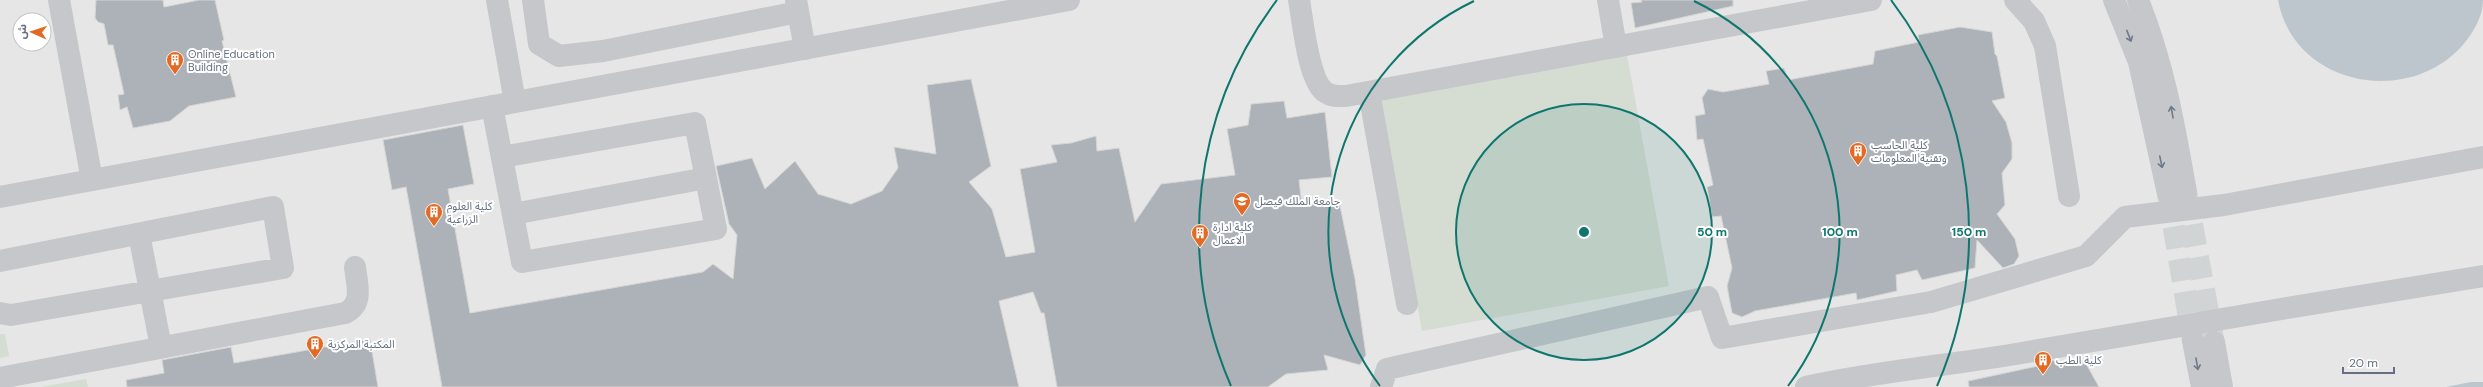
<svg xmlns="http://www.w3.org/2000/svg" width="2483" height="387" viewBox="0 0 2483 387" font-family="'DM Sans','Noto Sans Arabic',sans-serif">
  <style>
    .built { fill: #e5e6e5; fill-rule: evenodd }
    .green { fill: #d5dcd2 }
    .water { fill: #bdc6cd }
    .building { fill: #adb2b9; stroke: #d6d6d4 }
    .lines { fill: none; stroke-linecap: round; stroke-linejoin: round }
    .minor-tunnel { stroke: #d0d4d5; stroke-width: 22; stroke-dasharray: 22 11; stroke-linecap: butt }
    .minor { stroke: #c5c7cb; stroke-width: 22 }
    .oneway { stroke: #6e7989 }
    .ring { fill: none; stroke: #0f766e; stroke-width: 2 }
    .labels { text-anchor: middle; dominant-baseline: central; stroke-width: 4; stroke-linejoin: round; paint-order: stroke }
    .poi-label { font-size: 11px; fill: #647082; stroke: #fff; text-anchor: start }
    .centre { fill: #0f766e; stroke: #fff; stroke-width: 2 }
    .ring-label { font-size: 12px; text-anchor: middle; font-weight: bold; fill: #0f766e; stroke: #fff; stroke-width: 4; stroke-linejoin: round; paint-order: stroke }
  </style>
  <rect width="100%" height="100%" fill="#f4f5f1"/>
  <path class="built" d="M0,0H2483V387H0ZM20,20H44V44H20Z"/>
  <path class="green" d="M1627,55L1669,286L1422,331L1381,100Z
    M0,334H5L9,356L0,358Z
    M86,379L88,387H41Z"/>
  <path class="water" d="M2278,0H2483C2483,17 2473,33 2462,46C2407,107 2294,86 2278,0Z
    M2471,382H2483V387H2446Z"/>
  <path class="building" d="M96,0H163L164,7L199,0H215L224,40L222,41L236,97L189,106L170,121L133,128L127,107L120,110L118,95L124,94L113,45H108L104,24L98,22L95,18Z
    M1641,0H1733V6L1635,28L1631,3L1642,2Z
    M1960,27L1992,32L1995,54L1997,56L2005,98L1992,101L2006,122L2012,143V159L2002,173L2005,205L1997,214L2015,239L2019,256L2014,264L2003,268L1977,240L1975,268L1922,280L1917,270L1896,275L1897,291L1857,300L1856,293L1755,311L1742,317L1732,313L1727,286L1732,268L1721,216L1712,217L1707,187L1713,185L1703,139L1697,140L1695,116L1705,114L1702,98L1708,89L1723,92L1769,84L1766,71L1784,68L1788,80L1873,64L1875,51L1919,42L1918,35Z
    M971,79L991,166L969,182L992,209L1006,257L1035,252L1020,169L1057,162L1051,145L1071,143L1096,136L1097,151L1119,148L1135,222L1161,184L1235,175L1227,129L1248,125L1251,104L1284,101L1287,118L1325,112L1332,177L1299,180L1302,206L1339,201L1355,279L1366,355L1360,365L1324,355L1328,370L1286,374L1268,387H1057L1044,313H1041L1033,292L999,301L1019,387H442L406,187L392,190L383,140L463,125L474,184L448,189L470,313L703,272L713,264L733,279L737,235L729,224L716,166L752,158L765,189L795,161L818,194L851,204L882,191L898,168L894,147L936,154L927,85Z
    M370,339L378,387H127L126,380L164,373L162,360L231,347L234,363Z
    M2057,360L2062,365L2084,360L2099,387H1969L1968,381L2038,366L2039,363Z"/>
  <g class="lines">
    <path class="minor-tunnel" d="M2186,192L2213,339
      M2168,194L2193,341"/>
    <path class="minor" d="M59,0L92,180
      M497,0L515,102
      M533,0L539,44L559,56L603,51L798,12
      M796,0L805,49
      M1299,0C1303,21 1308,80 1325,92C1332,97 1338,96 1346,96L1871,0
      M1608,0L1616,47
      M2015,0L2034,21L2045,46L2069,196
      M2114,0L2139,62L2168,194
      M2138,0C2164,65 2174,124 2186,192
      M1369,92L1407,304
      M492,106L522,262L716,229L695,123L502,157
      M0,197L1069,0
      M513,214L706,178
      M139,234L161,347
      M0,261L273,207L283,268L11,315L0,313
      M2193,341L2202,387
      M2214,342L2222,387
      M0,378L345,313C364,304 357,285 355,267
      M1381,387L1387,369L1708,297L1722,338L1931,302L2086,256L2125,217L2224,205L2483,157
      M1806,387C1873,372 1942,366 2010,355C2168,328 2325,301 2483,276"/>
  </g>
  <defs><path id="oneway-shaft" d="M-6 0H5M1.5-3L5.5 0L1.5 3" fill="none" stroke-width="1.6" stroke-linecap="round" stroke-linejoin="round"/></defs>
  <g class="oneway">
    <use href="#oneway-shaft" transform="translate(2129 36) rotate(69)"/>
    <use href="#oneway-shaft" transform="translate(2172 112) rotate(-100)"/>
    <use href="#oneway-shaft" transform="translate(2161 162) rotate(78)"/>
    <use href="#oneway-shaft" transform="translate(2197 364) rotate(80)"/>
  </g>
  <circle cx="1584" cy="232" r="128" fill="#0f766e" fill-opacity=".12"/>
  <g class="ring">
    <circle cx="1584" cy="232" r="128"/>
    <path d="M1380 386A256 256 0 0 1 1474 1M1694 1A256 256 0 0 1 1788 386"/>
    <path d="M1231 386A385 385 0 0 1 1277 0M1891 0A385 385 0 0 1 1937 386"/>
  </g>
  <defs>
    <symbol id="building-pin" viewBox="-11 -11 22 30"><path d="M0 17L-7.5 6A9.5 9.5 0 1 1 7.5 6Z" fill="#e16b25" stroke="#fff"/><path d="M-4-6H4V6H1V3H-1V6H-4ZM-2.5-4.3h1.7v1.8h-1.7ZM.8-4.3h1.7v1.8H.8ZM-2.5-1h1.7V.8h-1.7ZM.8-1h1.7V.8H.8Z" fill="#fff"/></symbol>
    <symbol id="university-pin" viewBox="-11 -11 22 30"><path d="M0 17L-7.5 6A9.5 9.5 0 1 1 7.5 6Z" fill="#e16b25" stroke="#fff"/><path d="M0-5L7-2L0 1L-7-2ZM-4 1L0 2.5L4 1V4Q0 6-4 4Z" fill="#fff"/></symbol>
  </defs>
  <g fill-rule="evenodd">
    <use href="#building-pin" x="165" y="50" width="20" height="27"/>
    <use href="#building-pin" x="1848" y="141" width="20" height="27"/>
    <use href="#university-pin" x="1232" y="191" width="20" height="27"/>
    <use href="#building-pin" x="424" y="202" width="20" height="27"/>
    <use href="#building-pin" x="1190" y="223" width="20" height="27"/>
    <use href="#building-pin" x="305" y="334" width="20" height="27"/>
    <use href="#building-pin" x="2033" y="350" width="20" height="27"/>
  </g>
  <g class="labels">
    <g class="poi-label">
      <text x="188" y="54">Online Education<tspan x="188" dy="13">Building</tspan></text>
      <text x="1871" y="145">كلية الحاسب<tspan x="1871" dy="13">وتقنية المعلومات</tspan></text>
      <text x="1255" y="201">جامعة الملك فيصل</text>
      <text x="447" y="206">كلية العلوم<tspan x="447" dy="13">الزراعية</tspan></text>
      <text x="1213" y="227">كلية ادارة<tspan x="1213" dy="13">الاعمال</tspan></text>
      <text x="328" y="344">المكتبة المركزية</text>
      <text x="2056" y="360">كلية الطب</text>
    </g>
  </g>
  <circle cx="1584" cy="232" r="6" class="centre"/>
  <g class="ring-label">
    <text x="1712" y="236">50 m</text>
    <text x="1840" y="236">100 m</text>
    <text x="1969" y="236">150 m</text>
  </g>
  <g transform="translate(32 32) rotate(273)"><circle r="19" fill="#ffffff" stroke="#c1c6cd"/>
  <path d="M0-3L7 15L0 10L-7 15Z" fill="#e16b25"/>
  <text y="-6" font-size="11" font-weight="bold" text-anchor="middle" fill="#647082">ش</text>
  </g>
  <path d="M2343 367v6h51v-6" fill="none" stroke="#647082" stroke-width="2"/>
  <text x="2349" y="367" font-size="12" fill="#647082" stroke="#ffffff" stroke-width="3" paint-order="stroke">20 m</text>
</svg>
